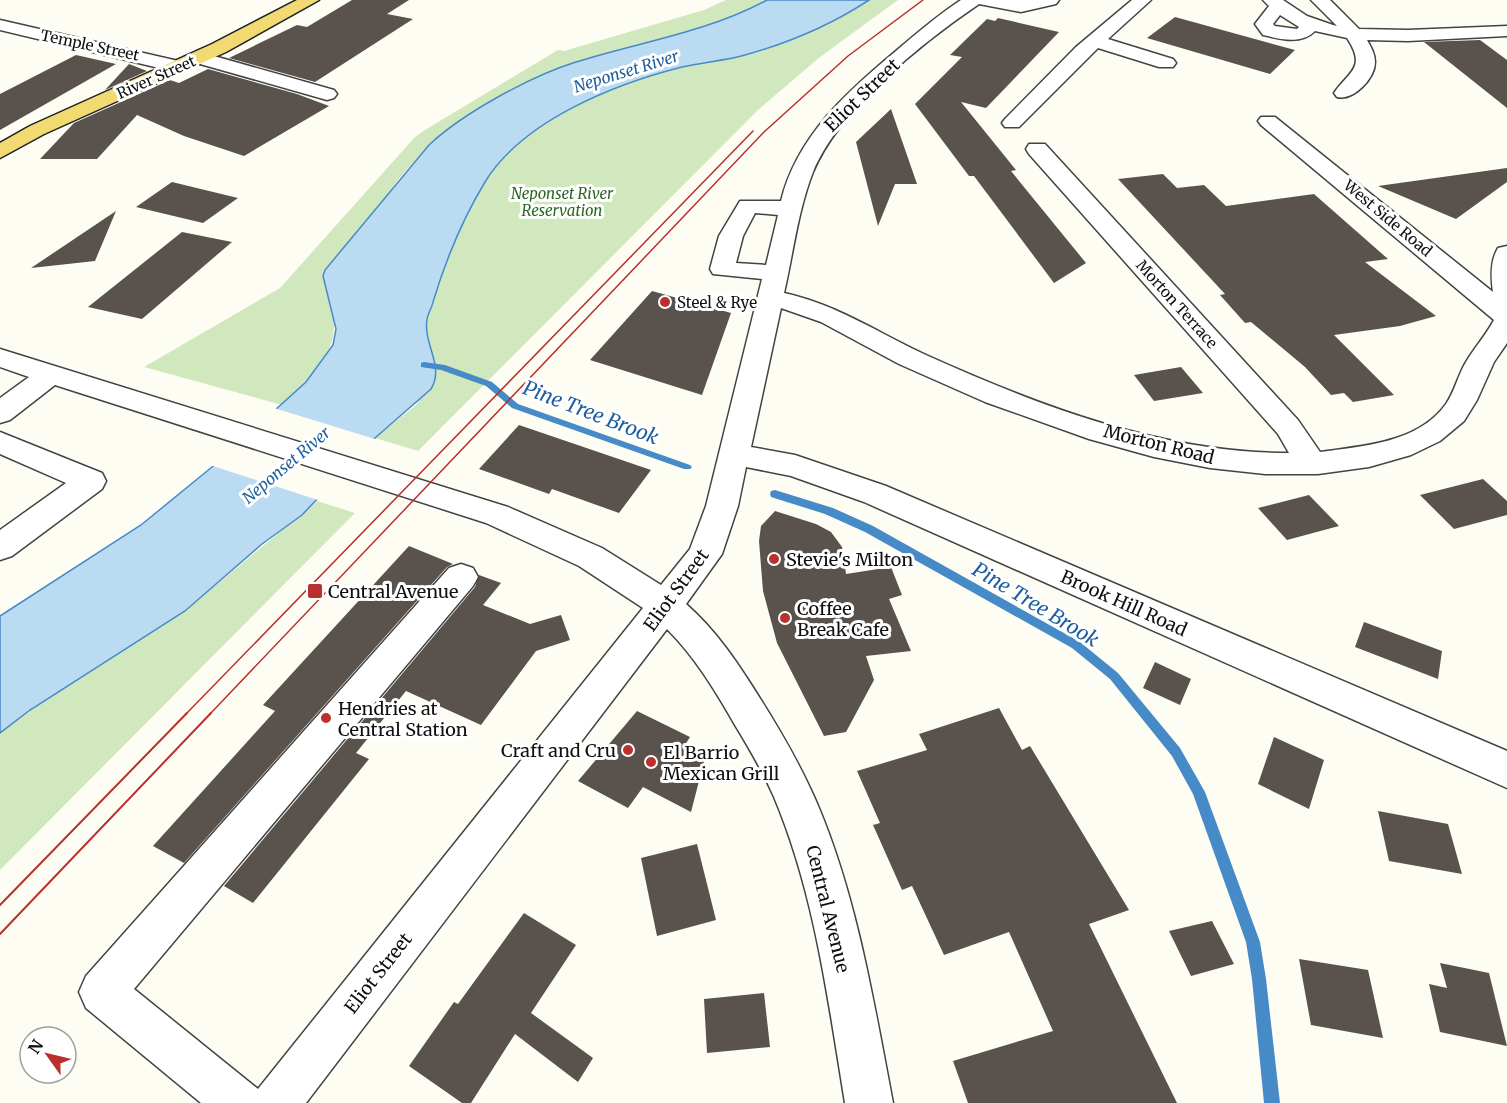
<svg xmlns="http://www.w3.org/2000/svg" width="1507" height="1103" viewBox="0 0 1507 1103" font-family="Merriweather,serif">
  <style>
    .green { fill: #d1e8be }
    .water { fill: #bbdbf3; stroke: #468bc7; stroke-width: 1.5 }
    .pier { fill: #fefdf4 }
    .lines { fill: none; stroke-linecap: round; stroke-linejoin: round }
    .stream { fill: #468bc7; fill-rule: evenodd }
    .building { fill: #59524d }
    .minor-casing { stroke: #434343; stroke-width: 3 }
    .major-casing { stroke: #212121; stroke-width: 3 }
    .minor { fill: #fff; fill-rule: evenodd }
    .major { fill: #f1da71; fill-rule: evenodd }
    .tram-far1 { stroke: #ba302e; stroke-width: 1.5 }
    .tram { stroke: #ba302e; stroke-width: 2 }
    .poi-dot { fill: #ba302e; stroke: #fff; stroke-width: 2 }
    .labels { text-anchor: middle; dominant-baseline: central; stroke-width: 6; stroke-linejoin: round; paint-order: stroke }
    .far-street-label { font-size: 15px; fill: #101010; stroke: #fff }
    .far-park-label { font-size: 15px; font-style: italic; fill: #2c6623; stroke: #fff }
    .far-poi-label { font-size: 15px; fill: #101010; stroke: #fff; text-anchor: start }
    .far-water-label { font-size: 16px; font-style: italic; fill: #1e5e9d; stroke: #fff }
    .street-label { font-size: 18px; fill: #101010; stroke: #fff }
    .poi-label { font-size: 18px; fill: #101010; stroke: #fff; text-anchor: start }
    .water-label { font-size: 20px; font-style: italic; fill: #1e5e9d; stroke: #fff }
  </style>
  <rect width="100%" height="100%" fill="#fefdf4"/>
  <path class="green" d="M726,0H767C715,29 657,39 600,55C524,77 424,132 383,202C363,235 349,278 333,314C340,354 309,379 282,405L144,367L280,288L415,137L425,130L558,50L564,51L704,10Z
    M869,0H898L820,57L758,110L418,451L375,438L416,405L437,369C433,356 427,343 426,329C425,315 443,266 450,251C465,215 483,178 511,150C553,109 626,81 682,67C698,63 715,62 731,58C779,48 828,27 869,0Z
    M317,501L355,513L0,870V733L30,710L185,611Z"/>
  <path class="water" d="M767,0H869C831,25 788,43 745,55C724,61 703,62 682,67C615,84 523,120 485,182C462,220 446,259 433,302C432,308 428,313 427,319C423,345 445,366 431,389L375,438L302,515L262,544L185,611L30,710L0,733V616L141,525L212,467L306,382L333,345L336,329L323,276L325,270L429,145C463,113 531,76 576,62C640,42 708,32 767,0Z"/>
  <path class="pier" d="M274,408L378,440L321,501L210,465Z"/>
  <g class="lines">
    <path class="stream" d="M424,362L445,365L492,382L518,404L690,465L692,467L690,469H684L512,408L486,386L441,370L421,367V363Z
      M775,490L833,508L873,526L1080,642L1118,673L1180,748L1205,792L1260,942L1266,979L1280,1103H1264L1252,979L1246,942L1193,794L1172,756L1110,679L1072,648L865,532L825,514L771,497L770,494L771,491Z"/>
  </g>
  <path class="building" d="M352,0H409L387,14L413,19L315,82L229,58L297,25L307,27Z
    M1175,17L1295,50L1270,74L1147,38Z
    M998,18L1059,32L986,108L961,102L1016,170L1011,171L1086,263L1054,283L974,176H969L915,104L962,57L950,55L987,19L995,21Z
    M1480,40L1507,60V108L1424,42Z
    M76,55L116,64L0,130V94Z
    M129,64L147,71L105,90Z
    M208,69L297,94L329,106L244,156L184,136L137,115L97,159H40L74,123L170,80L179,83Z
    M891,109L917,184H895L878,226L856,142Z
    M1507,168V182L1456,219L1378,186Z
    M1163,174L1177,188L1204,185L1226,206L1314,194L1388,259L1365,262L1436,316L1400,326L1334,335L1394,395L1353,402L1344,393L1331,395L1305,367L1251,322L1245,323L1220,295L1225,294L1118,179Z
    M172,182L238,198L203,223L136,207Z
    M116,211L95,261L31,268Z
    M182,232L232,242L142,319L88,307Z
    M652,291L731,313L702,395L590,360Z
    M1181,367L1203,393L1154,401L1134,375Z
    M519,425L651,470L619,513L552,489L549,494L479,469Z
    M1483,479L1507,501V515L1454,529L1420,495Z
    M1309,495L1339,526L1287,540L1258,508Z
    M775,511L816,524L831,532L842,547L846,574L891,567L902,595L889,599L911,651L866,656L874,680L846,732L824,736L777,643L763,591L759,541L761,526Z
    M409,546L453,564L447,567L184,863L153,846L275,711L263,705Z
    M479,575L501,583L483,605L530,624L561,615L570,640L536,651L481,725L406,691L356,753L369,759L253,903L224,886L475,587Z
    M1364,622L1442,651L1438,679L1355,647Z
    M1155,662L1191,679L1180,705L1143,688Z
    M999,708L1022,750L1030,746L1129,910L1089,924L1177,1103H968L953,1061L1053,1031L1009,932L944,955L912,886L902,890L873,825L880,823L857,771L927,750L919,734Z
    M637,711L690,737L683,748L705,758L691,812L643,787L628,808L578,781Z
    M1274,737L1324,760L1309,809L1258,784Z
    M1378,811L1448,824L1462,874L1389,861Z
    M697,844L716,920L657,936L641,858Z
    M524,913L576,945L531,1013L593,1058L578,1082L515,1034L471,1103H462L409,1066L454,1002L458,1004Z
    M1212,921L1234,964L1191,976L1169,931Z
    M1299,959L1368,970L1383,1038L1311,1025Z
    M1440,963L1489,973L1507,1046L1440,1032L1429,984L1447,988Z
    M764,993L770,1047L707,1053L704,999Z"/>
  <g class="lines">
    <defs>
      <path id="minor" d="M961,0H1059L1056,4L1021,12L979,4C923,42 839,109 813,172C798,210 793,254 784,293C836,304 878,333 926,355C1039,406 1163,453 1289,453L1278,434L1029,154L1026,149L1029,144H1045L1298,420L1320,452C1363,446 1418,443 1446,404C1455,391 1458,375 1466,362C1475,347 1486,335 1494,320L1261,125L1258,121L1261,117H1275L1493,292C1491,278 1490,261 1498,248L1507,246V343L1494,362L1477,400L1464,421L1440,441L1411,455L1369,467L1318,474H1265L1210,468L1154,457L1089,439L985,402L899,364L821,322L781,308L751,447L795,455L886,486L1507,751V788L864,502L791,476L746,467L738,506L722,554L686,604C717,631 739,665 761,700C783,735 803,770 819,808C858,902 874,1004 893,1103H845C828,1000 815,894 774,797C763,772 749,748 735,725C715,690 695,657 667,629L306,1103H201L86,1008L79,992L86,976L449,568L461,564L473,568L478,577L473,586L134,989L258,1089L643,608L579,566L486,523L55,385L10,420L0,423V398L29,377L0,367V349L508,507L602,548L661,585L690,549L706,506L762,279L713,274L710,269L719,236L740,201H781C797,136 847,92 896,51C917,33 938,15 961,0ZM755,213L778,215L766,265L736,263L743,236Z
        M1132,0H1151L1108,39L1173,59L1176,63L1173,67H1159L1098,48L1019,127H1005L1002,123L1005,119L1076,47Z
        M1263,0H1283L1307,16L1333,25L1337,26L1311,0H1330L1359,29L1408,30L1507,26V36L1408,41L1367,40C1371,47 1375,54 1375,62C1375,79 1353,101 1337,97L1334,93C1349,71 1367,68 1347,38L1315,31C1301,45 1280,39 1263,35L1255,24L1269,6ZM1280,15L1299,27L1297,29L1275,26L1273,24Z
        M0,20L187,63L190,67L180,73L0,30Z
        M200,52L334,90L337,94L334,98L327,100L193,62L191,58Z
        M0,432L102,473L106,481L102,489L12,556L0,560V530L66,483L0,454Z"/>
      <path id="major" d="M297,0H319L226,52L44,134L0,158V143L30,126L212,44Z"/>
    </defs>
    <use href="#minor" class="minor-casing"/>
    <use href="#major" class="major-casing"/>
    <use href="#minor" class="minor"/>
    <use href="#major" class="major"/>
    <path class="tram-far1" d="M186,714L753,131
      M210,714L764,132L848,56L923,0"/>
    <path class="tram" d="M0,905L187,713
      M0,934L211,713"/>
  </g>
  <g class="poi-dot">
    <circle cx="665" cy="302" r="6"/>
    <circle cx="774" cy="559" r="6"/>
    <rect x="307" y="583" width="16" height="16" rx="3"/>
    <circle cx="785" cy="618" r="6"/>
    <circle cx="326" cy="718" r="6"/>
    <circle cx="628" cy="750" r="6"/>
    <circle cx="651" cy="762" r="6"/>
  </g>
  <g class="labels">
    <g class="far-street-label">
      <text transform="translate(90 45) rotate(12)">Temple Street</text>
      <text transform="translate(156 77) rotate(-24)">River Street</text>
      <text transform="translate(1388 218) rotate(40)">West Side Road</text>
      <text transform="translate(1177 304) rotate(48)">Morton Terrace</text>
    </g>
    <g class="far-park-label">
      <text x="562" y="193">Neponset River<tspan x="562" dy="17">Reservation</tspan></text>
    </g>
    <g class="far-poi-label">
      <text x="677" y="302">Steel &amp; Rye</text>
    </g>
    <g class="far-water-label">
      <text transform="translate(626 71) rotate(-17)">Neponset River</text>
      <text transform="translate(286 465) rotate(-40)">Neponset River</text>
    </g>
    <g class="street-label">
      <text transform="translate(862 95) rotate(-44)">Eliot Street</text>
      <text transform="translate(1159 444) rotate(14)">Morton Road</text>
      <text transform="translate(676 590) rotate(-54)">Eliot Street</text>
      <text transform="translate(1124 603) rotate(24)">Brook Hill Road</text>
      <text transform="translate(828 909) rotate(76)">Central Avenue</text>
      <text transform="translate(378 973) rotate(-52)">Eliot Street</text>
    </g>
    <g class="poi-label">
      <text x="786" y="559">Stevie's Milton</text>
      <text x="328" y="591">Central Avenue</text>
      <text x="797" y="608">Coffee<tspan x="797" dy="21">Break Cafe</tspan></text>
      <text x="338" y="708">Hendries at<tspan x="338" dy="21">Central Station</tspan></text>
      <text x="616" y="750" text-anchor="end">Craft and Cru</text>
      <text x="663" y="752">El Barrio<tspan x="663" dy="21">Mexican Grill</tspan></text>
    </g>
    <g class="water-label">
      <text transform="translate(591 412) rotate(21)">Pine Tree Brook</text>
      <text transform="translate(1036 604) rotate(31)">Pine Tree Brook</text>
    </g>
  </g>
  <g transform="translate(48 1055) rotate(304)"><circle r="28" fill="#ffffff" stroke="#9f9f9f" stroke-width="1.5"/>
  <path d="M0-4.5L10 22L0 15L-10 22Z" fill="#ba302e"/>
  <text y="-9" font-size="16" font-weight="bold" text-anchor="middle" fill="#101010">N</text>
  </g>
</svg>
